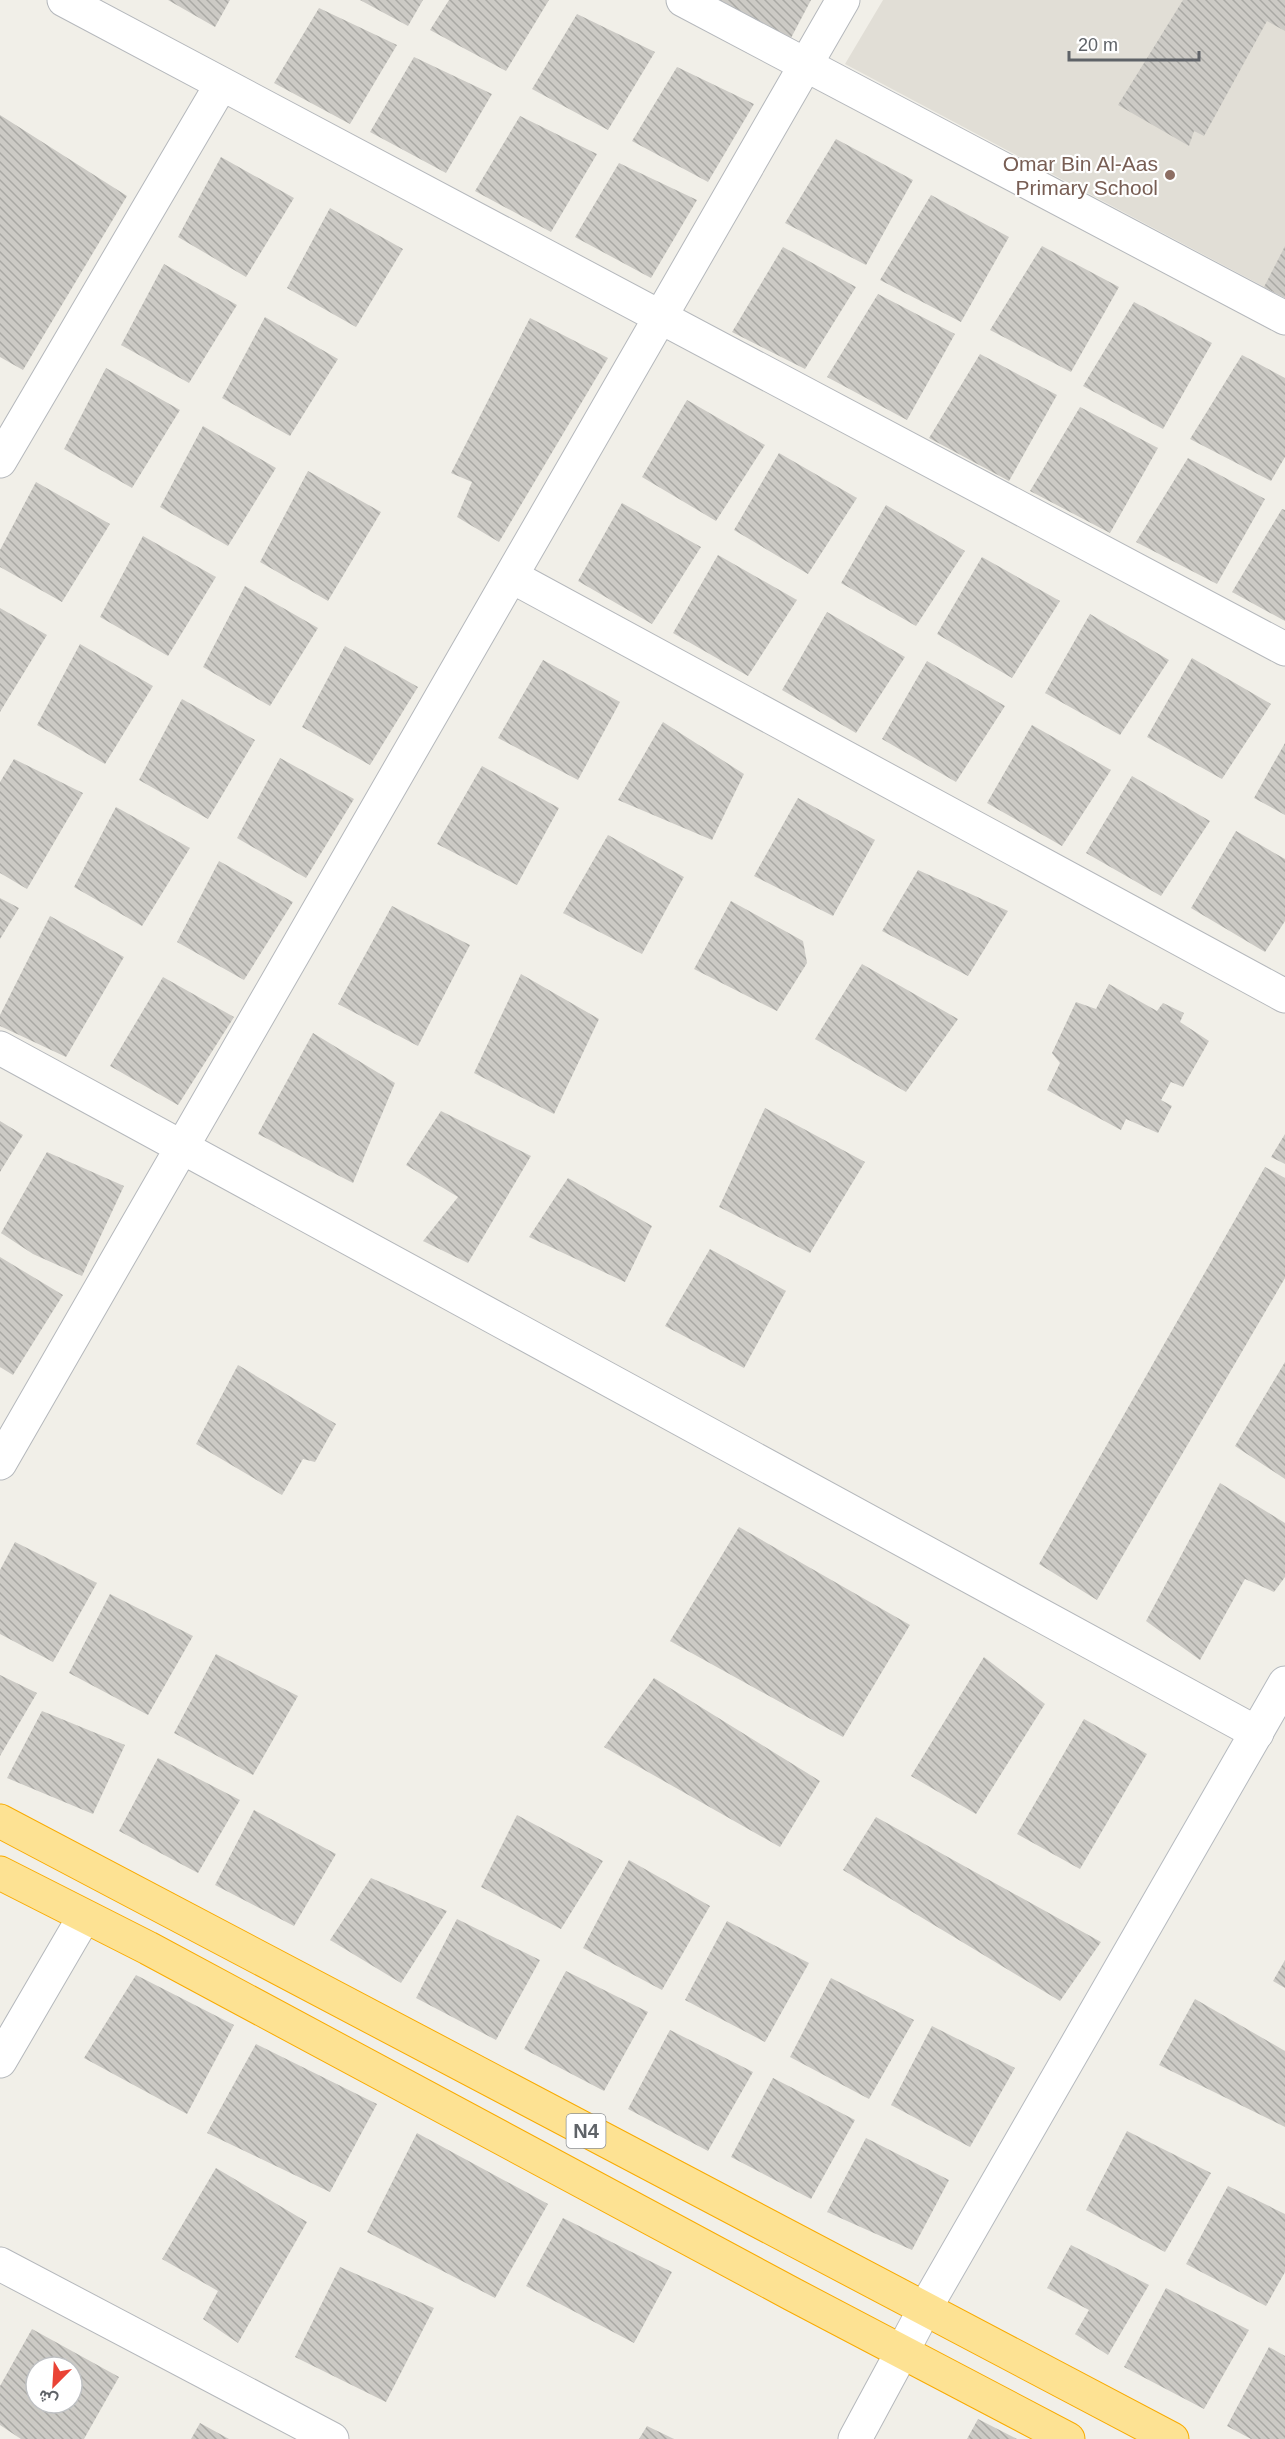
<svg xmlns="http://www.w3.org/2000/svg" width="1285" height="2439" viewBox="0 0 1285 2439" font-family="Helvetica,Vazirmatn,sans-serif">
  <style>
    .education { fill: #e1ded6 }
    .building { fill: url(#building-back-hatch); fill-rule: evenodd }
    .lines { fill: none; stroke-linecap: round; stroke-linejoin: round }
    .street-casing { stroke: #b5b8bc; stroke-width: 35 }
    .secondary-casing { stroke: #b6babf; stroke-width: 35 }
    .highway-casing { stroke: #f9ab00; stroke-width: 35 }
    .street { stroke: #fff; stroke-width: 33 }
    .secondary { stroke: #fff; stroke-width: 33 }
    .highway { stroke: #fde293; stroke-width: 33 }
    .education-dot { fill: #8d6e63; stroke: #fff; stroke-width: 2 }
    .labels { text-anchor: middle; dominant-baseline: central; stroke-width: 4.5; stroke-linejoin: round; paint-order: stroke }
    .shield { fill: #fff; stroke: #8f9295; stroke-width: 1.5 }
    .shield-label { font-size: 20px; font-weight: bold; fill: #5f6368 }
    .education-label { font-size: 21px; fill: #785e54; stroke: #fff; text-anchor: end }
  </style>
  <defs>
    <pattern id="building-back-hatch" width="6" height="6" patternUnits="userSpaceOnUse" patternTransform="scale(1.5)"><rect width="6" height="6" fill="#cccac5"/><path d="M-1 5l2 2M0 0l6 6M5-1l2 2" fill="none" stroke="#a9a8a4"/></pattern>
  </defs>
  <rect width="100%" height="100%" fill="#f1efe8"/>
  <path class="education" d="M883,0H1285V298L845,64Z"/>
  <path class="building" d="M168,0H230L215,27Z
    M360,0H423L408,26Z
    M449,0H549L506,71L430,30Z
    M712,0H811L791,38Z
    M1183,0H1285V31L1267,21L1204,136L1194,131L1189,146L1118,105Z
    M319,8L397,45L350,124L274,83Z
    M577,14L655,52L608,130L532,89Z
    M414,57L492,94L446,173L370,132Z
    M677,67L754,104L708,182L632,141Z
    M0,115L127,196L23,370L0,357Z
    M520,116L597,154L551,232L475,191Z
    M836,139L913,180L866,265L785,223Z
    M221,157L294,198L246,277L178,237Z
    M619,163L697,200L651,278L575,237Z
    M931,195L1009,237L961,322L880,280Z
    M330,208L403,249L356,327L287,288Z
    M1042,246L1119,287L1071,372L990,330Z
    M1285,246V298L1264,287Z
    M783,247L856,287L805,369L732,332Z
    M164,264L237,305L189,383L121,345Z
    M878,294L955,334L907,420L827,377Z
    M1134,302L1212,343L1163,429L1083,386Z
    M265,317L338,359L290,436L222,398Z
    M530,318L608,358L499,542L457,517L472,482L451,473Z
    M980,354L1057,395L1009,481L929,438Z
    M1242,355L1285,378V457L1271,481L1190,439Z
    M106,368L180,410L132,488L64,449Z
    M687,400L765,445L716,521L642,477Z
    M1080,407L1158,448L1110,533L1030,491Z
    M203,426L276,468L228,546L160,507Z
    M779,453L857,498L808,574L734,530Z
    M1188,458L1265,499L1217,584L1136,542Z
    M308,471L381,512L328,601L260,562Z
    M36,482L110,524L62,602L0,567V550Z
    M622,503L701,547L652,624L578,581Z
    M886,505L965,551L916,626L841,583Z
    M1282,509L1285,510V621L1232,592Z
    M143,536L216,577L168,656L100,617Z
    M718,555L797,600L748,676L673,633Z
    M982,557L1060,601L1012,678L937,634Z
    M245,586L318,628L270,706L203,667Z
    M0,608L47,635L0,712Z
    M827,612L905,657L856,733L782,690Z
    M1090,614L1169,660L1120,735L1045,693Z
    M80,644L153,686L105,764L37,725Z
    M345,646L418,687L370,765L302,727Z
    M1192,658L1271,704L1222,779L1147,737Z
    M543,660L620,702L578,780L498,738Z
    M927,661L1005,706L956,782L882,739Z
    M182,699L255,740L208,819L139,780Z
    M663,722L744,774L712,840L618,800Z
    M1032,725L1111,770L1062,846L987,803Z
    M1285,743V815L1254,798Z
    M280,758L354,799L306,878L237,838Z
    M14,759L83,793L27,889L0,873V782Z
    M482,766L559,808L517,885L437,844Z
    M1132,776L1210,821L1161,896L1086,853Z
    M798,798L875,840L833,916L754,876Z
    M116,807L190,848L142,926L74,887Z
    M1236,831L1285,859V921L1265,952L1191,908Z
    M608,835L684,877L642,954L563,913Z
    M219,861L293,902L244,980L177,942Z
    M918,870L1008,911L968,976L882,931Z
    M0,898L19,908L0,939Z
    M731,901L803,941L807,963L777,1011L694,969Z
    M392,906L470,945L418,1046L338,1004Z
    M50,916L124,957L66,1057L0,1026V1015Z
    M862,964L958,1019L906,1092L815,1039Z
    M521,974L599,1019L554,1114L474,1073Z
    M163,977L234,1017L178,1105L110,1066Z
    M1109,984L1157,1011L1163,1003L1184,1013L1180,1022L1209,1041L1183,1087L1171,1082L1161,1100L1172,1106L1158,1133L1126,1119L1121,1130L1047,1090L1060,1063L1052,1053L1076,1002L1096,1009Z
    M313,1033L395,1083L353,1183L258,1134Z
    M765,1108L865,1162L810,1253L719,1207Z
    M441,1111L531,1156L468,1263L423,1241L458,1197L406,1165Z
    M0,1121L23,1135L0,1172Z
    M1285,1134V1164L1271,1157Z
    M47,1152L124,1186L82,1276L33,1254L1,1233Z
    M1265,1167L1285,1178V1278L1097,1600L1039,1564Z
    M568,1178L652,1226L625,1282L529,1237Z
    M710,1249L786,1291L744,1368L665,1326Z
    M0,1257L63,1295L13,1375L0,1367Z
    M1285,1362V1479L1235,1446Z
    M238,1365L336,1424L315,1462L303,1459L282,1495L196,1444Z
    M1220,1483L1285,1523V1577L1274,1592L1245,1579L1200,1660L1146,1621Z
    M739,1527L910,1625L843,1737L670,1641Z
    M15,1542L97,1583L53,1662L0,1634V1570Z
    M110,1594L193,1636L148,1715L69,1673Z
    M216,1654L298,1696L253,1775L174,1733Z
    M984,1657L1045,1704L976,1814L911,1776Z
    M0,1675L37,1693L0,1756Z
    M654,1678L820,1781L780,1847L604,1747Z
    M42,1711L125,1745L93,1814L7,1778Z
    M1084,1719L1147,1754L1080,1869L1017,1834Z
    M158,1758L240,1800L198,1873L119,1831Z
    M254,1810L336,1854L294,1926L215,1885Z
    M517,1815L603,1861L561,1929L481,1887Z
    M876,1817L1101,1942L1060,2001L843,1870Z
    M629,1860L710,1906L662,1990L583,1948Z
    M371,1878L447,1911L401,1983L330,1940Z
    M457,1919L540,1960L496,2040L416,1998Z
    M727,1921L809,1963L765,2042L685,2000Z
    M1285,1960V1988L1273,1981Z
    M566,1971L648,2012L604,2091L524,2049Z
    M136,1975L234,2025L187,2114L84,2058Z
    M831,1978L914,2020L869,2099L790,2057Z
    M1195,1999L1285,2051V2127L1159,2065Z
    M932,2026L1015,2068L970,2147L891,2105Z
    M670,2030L753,2072L708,2151L628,2109Z
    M256,2044L377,2104L330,2192L207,2133Z
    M773,2078L855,2120L811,2199L731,2157Z
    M1127,2131L1211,2173L1165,2252L1086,2210Z
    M417,2133L548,2204L495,2298L367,2232Z
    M866,2138L949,2180L912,2250L827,2212Z
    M216,2168L307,2222L238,2343L203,2319L218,2291L162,2259Z
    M1228,2186L1285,2214V2272L1266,2306L1186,2264Z
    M563,2218L672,2272L634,2343L526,2286Z
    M1071,2245L1149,2285L1108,2355L1075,2334L1089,2310L1047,2288Z
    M340,2267L434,2308L386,2402L295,2357Z
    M1166,2288L1249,2330L1204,2409L1124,2367Z
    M32,2329L119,2377L84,2439H21L0,2425V2386ZM36,2367H72V2403H36Z
    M1269,2347L1285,2356V2439H1251L1227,2426Z
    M978,2419L1017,2439H967Z
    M200,2423L229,2439H191Z
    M647,2426L674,2439H639Z"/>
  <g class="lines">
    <defs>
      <path id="street" d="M64,0L1285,649
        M683,0L1285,318
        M0,461L221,85
        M511,576L1285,996
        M0,1048L1257,1733
        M0,1463L843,0
        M0,2061L84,1917
        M0,2264L332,2439
        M855,2439L902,2352"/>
      <path id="secondary" d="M902,2352L924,2310L1285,1683"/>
      <path id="highway" d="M0,1821L1172,2439
        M0,1873L148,1948L792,2294L1068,2439"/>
    </defs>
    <use href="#street" class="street-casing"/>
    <use href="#secondary" class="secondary-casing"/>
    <use href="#highway" class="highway-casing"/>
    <use href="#street" class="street"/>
    <use href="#secondary" class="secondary"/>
    <use href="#highway" class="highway"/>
  </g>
  <circle class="education-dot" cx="1170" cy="175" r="6"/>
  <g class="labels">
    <rect class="shield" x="566.5" y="2114" width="39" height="34" rx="4.5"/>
    <g class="shield-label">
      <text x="586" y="2131">N4</text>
    </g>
    <g class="education-label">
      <text x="1158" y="163">Omar Bin Al-Aas<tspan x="1158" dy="24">Primary School</tspan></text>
    </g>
  </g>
  <g transform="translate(54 2385) rotate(204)"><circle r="28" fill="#ffffff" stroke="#bfc1c3" stroke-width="1.5"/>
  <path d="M0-4.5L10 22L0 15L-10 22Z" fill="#ea4335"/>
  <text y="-9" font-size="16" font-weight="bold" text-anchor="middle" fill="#5f6368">ش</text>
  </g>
  <path d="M1069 51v9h130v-9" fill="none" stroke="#5f6368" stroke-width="3"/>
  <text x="1078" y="51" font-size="18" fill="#5f6368" stroke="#ffffff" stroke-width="4.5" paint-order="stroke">20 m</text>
</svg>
